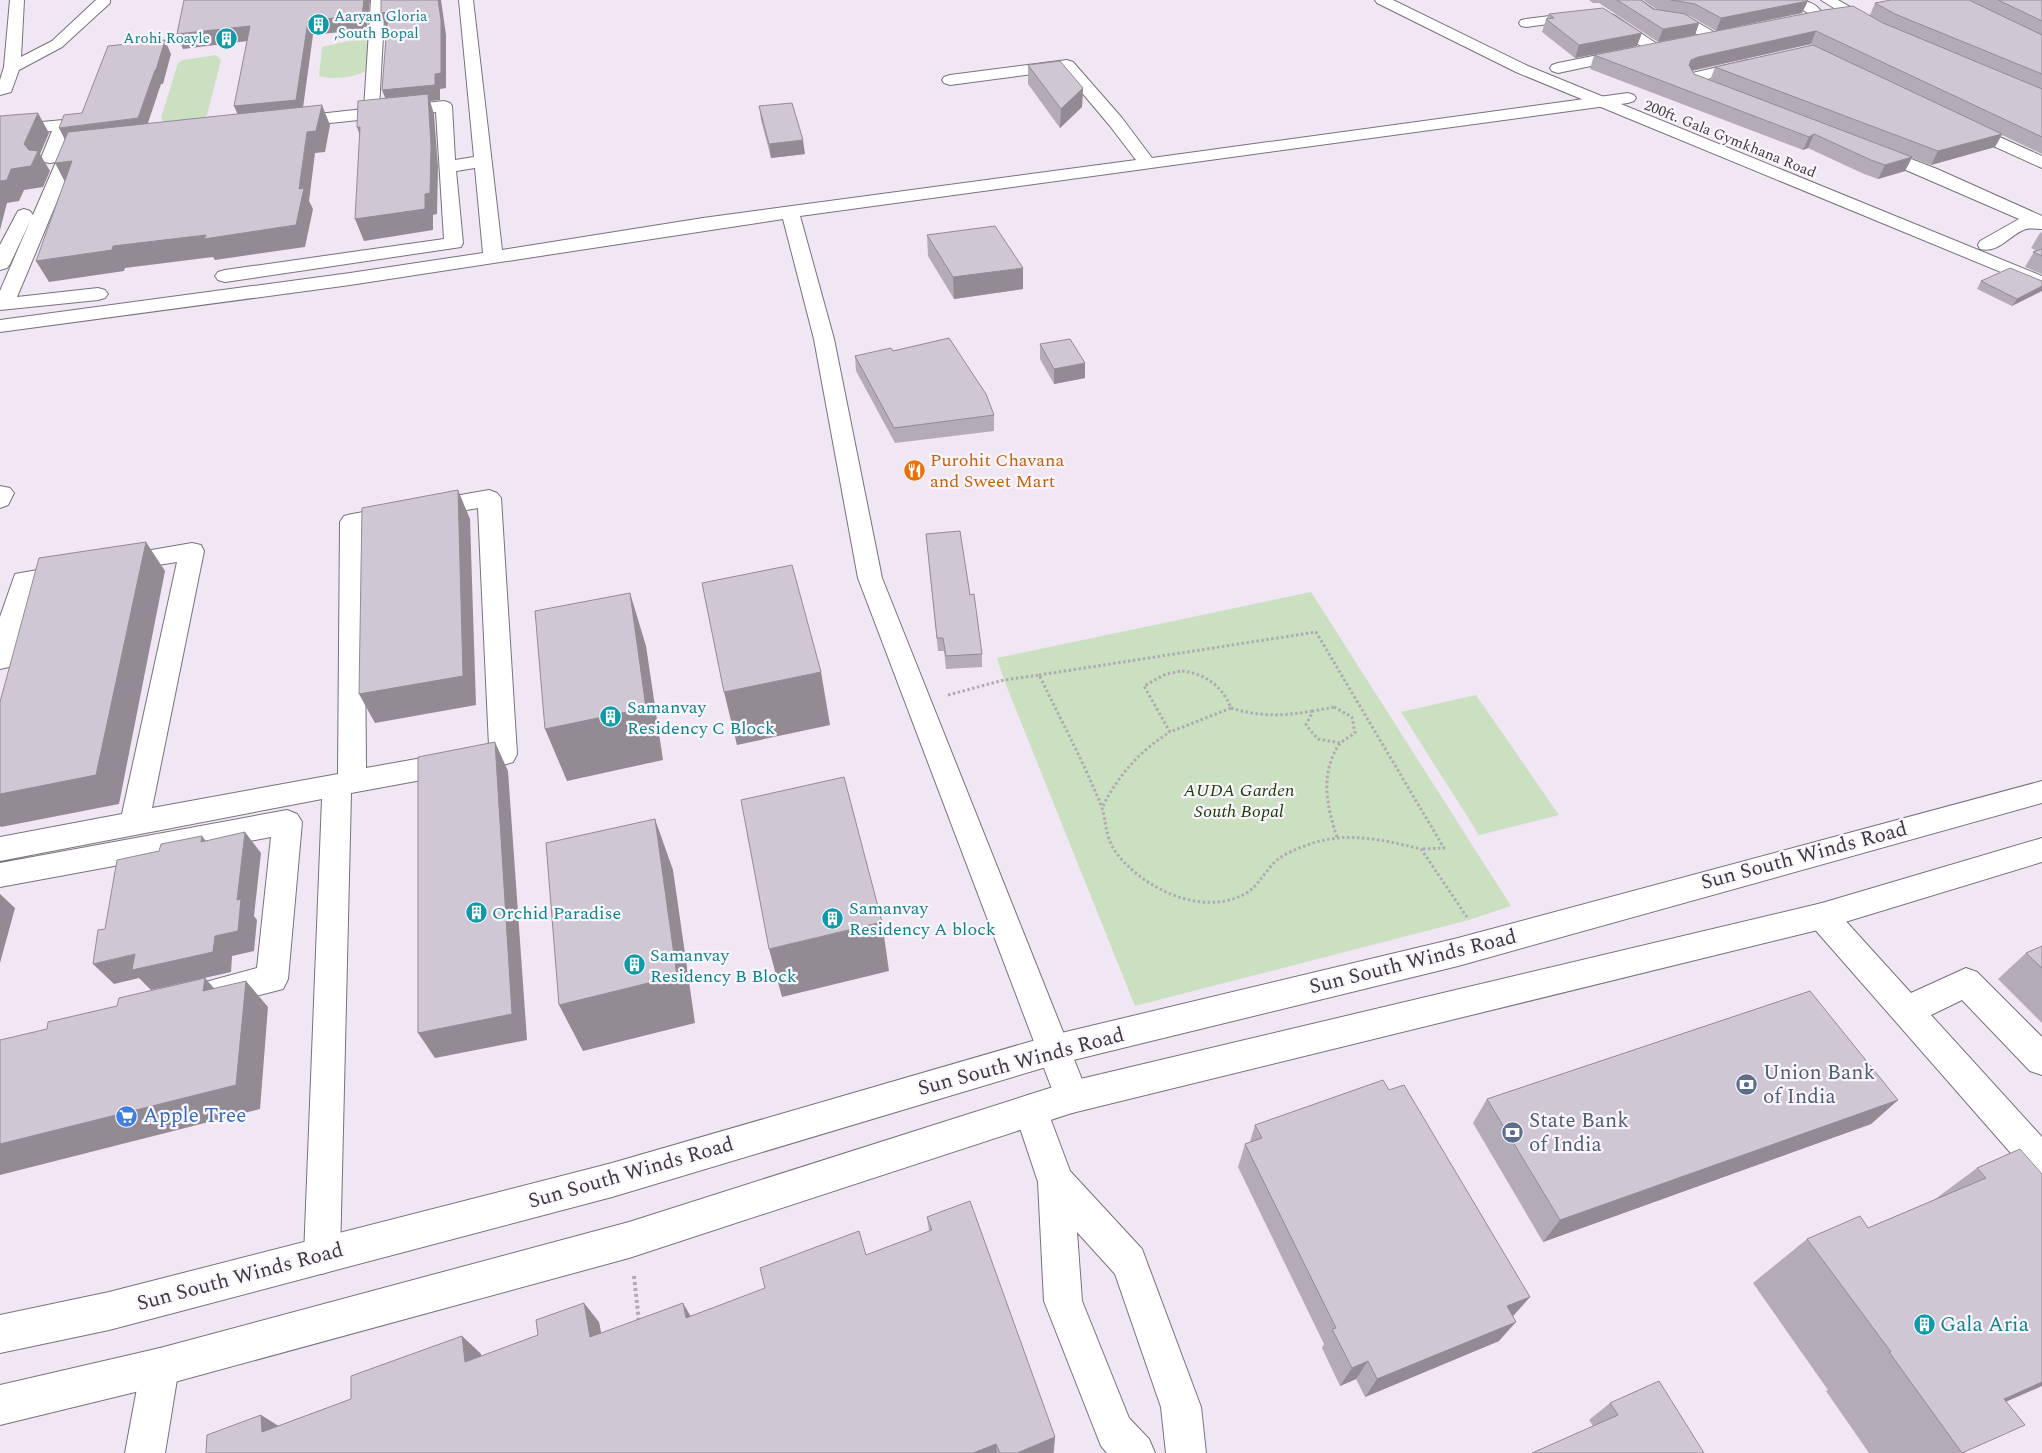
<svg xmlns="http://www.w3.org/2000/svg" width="2042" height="1453" viewBox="0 0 2042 1453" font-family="Spectral,serif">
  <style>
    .green { fill: #cbe0c1 }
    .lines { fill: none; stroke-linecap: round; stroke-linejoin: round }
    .street-casing { stroke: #79717d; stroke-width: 2 }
    .secondary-casing { stroke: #79717d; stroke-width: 2 }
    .path-far1 { stroke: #b1a9b4; stroke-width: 3; stroke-dasharray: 2.5 2.5; stroke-linecap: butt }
    .path { stroke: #b1a9b4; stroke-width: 4; stroke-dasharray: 3 3; stroke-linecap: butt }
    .street { fill: #fff; fill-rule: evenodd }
    .secondary { fill: #fff; fill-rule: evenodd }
    .wall { fill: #b3abb6; fill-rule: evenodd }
    .shaded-wall { fill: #928b94 }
    .building { fill: #d0c7d4; stroke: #928b94 }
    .labels { text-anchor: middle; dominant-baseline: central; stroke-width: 4.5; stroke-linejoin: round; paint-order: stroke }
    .far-culture-label { font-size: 15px; fill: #0d838f; stroke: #fbf5fd; text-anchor: start }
    .far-street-label { font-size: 15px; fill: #3e3a40; stroke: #fbf5fd }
    .food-label { font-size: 18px; fill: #c56008; stroke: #fbf5fd; text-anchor: start }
    .culture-label { font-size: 18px; fill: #0d838f; stroke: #fbf5fd; text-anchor: start }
    .park-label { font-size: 18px; font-style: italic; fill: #193c00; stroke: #fbf5fd }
    .near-street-label { font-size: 21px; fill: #3e3a40; stroke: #fbf5fd }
    .near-service-label { font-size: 21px; fill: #4e5e75; stroke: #fbf5fd; text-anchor: start }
    .near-shop-label { font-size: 21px; fill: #366cbe; stroke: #fbf5fd; text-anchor: start }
    .near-culture-label { font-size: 21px; fill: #0d838f; stroke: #fbf5fd; text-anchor: start }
  </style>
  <rect width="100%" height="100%" fill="#f0e6f4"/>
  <path class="green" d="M363,40L370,41L368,70C354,78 334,80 319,76L322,47L348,41Z
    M216,55L221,60L207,115L203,119L165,123L161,118L178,63L183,60Z
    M1311,592L1511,906L1469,920L1135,1006L1004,680L997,658Z
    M1476,695L1559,815L1479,835L1401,712Z"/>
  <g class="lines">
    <defs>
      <path id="street" d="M10,0H24L21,57L52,41L96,0H110V3L62,47L19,70L11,92L0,95V80L4,67Z
        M371,0H385L379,108L444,101L450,103L452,106L455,160L474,157L459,0H473L502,250L703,218L1136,160L1110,126L1063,70L950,85L944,83L942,80L944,77L950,75L1067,60L1073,62L1122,118L1152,158L1628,93L1634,95L1636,98L1634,101L1628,103L800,216L834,339L882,578L1089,1097L1084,1108L1072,1113L1060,1108L1055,1097L858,578L814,339L783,219L350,285L0,332V320L350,273L483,253L475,168L456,171L463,243L461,247L225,282L218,280L215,276L218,272L225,270L444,239L436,112L291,127L285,126L283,122L285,118L291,117L364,109Z
        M1623,0H1640L1659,13L1690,18L1719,35L1722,38L1719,41H1709L1681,25L1650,20Z
        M1789,0C1805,0 1815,1 1824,15C1817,25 1793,30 1781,27L1779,24L1781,21L1809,14Z
        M1821,0H1838L1878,23L1880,26L1878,29H1868Z
        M1581,12L1586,13L1588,16L1586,19L1526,27L1521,26L1519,23L1521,20L1526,19Z
        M1609,14L1614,15L1660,46L1663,49L1660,52H1650L1604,21L1602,18L1604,15Z
        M1628,49L1633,51L1636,54L1633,57L1558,73L1552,71L1550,68L1552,65L1558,63Z
        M1748,60L1754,62L1756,65L1754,68L1703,80L1725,90L1727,93L1725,96H1713L1690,86L1686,77L1688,74Z
        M63,120L69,121L71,125L63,145L65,143L79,141L85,142L88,146L85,150L78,151L17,297L98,288L105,290L108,294L105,298L98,300L0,310V291L31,219L10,264L7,268L0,270V245L18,211L24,209L30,211L33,215L56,162L50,163L44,162L41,158L52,131L0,136V126Z
        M1964,121L2042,156V168L1958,130L1956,126L1958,122Z
        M1875,145L1937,169L2042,216V229C2037,229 2031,228 2026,229C2010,234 1999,254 1980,249L1978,245L1980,241L2019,219L1869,154L1866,150L1869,146Z
        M0,486L10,488L14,493L8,505L0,508Z
        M489,490L497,493L501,498L517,754L513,762L503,765L351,793L340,1256L335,1269L322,1274L309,1269L304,1256L322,799L0,861V837L122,814L177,562L120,571L111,569L108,563L111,557L192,543L201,545L204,551L152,808L338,774L340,522L344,516L352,514ZM478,508L489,746L366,768L364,528Z
        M71,564L80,566L83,572L80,578L34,587L13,660L9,667L0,669V617L15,574Z
        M287,810L297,814L302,822L288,979L283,989L213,1007L202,1003L197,993L202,983L257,968L271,837L0,887V863Z
        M1822,903L1833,907L1911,993L1966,968L1977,972L2042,1037V1075L2030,1071L1962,1000L1931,1015L2042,1137V1180L2030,1175L1811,925L1807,916L1811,907Z
        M1031,1094L1043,1099L1070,1171L1142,1249L1201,1407L1206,1453H1166L1161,1407L1115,1274L1077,1232L1082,1301L1129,1418L1149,1439L1155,1453H1107L1101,1446L1044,1301L1038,1182L1014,1110L1019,1099Z
        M160,1348L174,1353L179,1367L165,1453H125L141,1367L146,1353Z"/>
      <path id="secondary" d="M1375,0H1393L1528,66L2042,276V289L1516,72L1377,3Z
        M2042,781V803L1458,966L1053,1065L612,1197L109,1330L0,1353V1315L109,1292L612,1163L1053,1035L1458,938Z
        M2042,838V862L1822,929L1072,1113L629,1258L160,1386L0,1425V1385L160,1348L629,1222L1072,1081L1822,903Z"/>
    </defs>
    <use href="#street" class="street-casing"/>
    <use href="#secondary" class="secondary-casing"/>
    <path class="path-far1" d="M1182,671C1206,674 1222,686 1231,708L1170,732L1144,686L1166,674Z
      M1039,675L1316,632L1444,848L1421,849
      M948,695L1004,680L1039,675C1060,718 1083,761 1101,805C1107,821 1104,834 1115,851C1142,889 1205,919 1248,892C1258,885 1263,875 1271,866C1280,855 1296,849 1310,844C1348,831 1383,840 1421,849L1467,917
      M1334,707L1352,717L1355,733L1340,743L1318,739L1306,725L1313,711Z
      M1231,708C1260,717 1283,716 1313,711
      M1103,806C1119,774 1140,751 1170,732
      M1337,837C1326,805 1320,772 1340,743"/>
    <path class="path" d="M634,1276L639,1322"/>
    <use href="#street" class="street"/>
    <use href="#secondary" class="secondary"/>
  </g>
  <path class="wall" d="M1589,0H1641L1653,9L1658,10L1643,0H1806L1802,13L1716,31L1690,16H1687L1699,23L1695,35L1658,42L1599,3H1593Z
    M1891,0H2042V154L2002,135L1995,147L1931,165L1912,158L1905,171L1878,179L1864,174L1808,148L1803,150L1590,69L1594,55L1870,15L1875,3ZM1811,44L1812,45L1715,67L1710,80L1694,74L1692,71Z
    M1549,14L1637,46L1575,58L1542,32L1546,19L1547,18Z
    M1028,65L1083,88L1082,107L1060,128L1028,84Z
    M759,106L805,154L771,158L761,120Z
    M2042,232V274L2025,267L2035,250L2031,248L2040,233Z
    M927,235L1023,289L954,299L928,256Z
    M1981,281H2042L2012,306L1977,289Z
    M1040,344L1085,378L1054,384L1040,359Z
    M893,351L994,415V431L895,443L856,371L855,356Z
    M926,534L970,595L982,654V667L946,669L944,651H938Z
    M2042,946V1023L1998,979L2026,953Z
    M1389,1090L1530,1297L1513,1316L1499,1341L1365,1397L1356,1379L1340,1386L1322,1348L1324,1344L1238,1167L1245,1144L1250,1142L1255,1125Z
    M1487,1099L1898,1100L1871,1124L1543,1242L1473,1123Z
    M2020,1149L2007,1402L1964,1453H1869L1826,1391L1828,1390L1753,1283L1807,1239L1868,1228L1934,1200L1977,1168Z
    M927,1217L1055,1437L1054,1453H206L261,1415L278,1426L351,1399L462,1336L481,1354V1356L599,1322L601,1333L690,1316L866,1255L929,1231Z
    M1610,1403L1704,1453L1593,1426L1589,1420Z"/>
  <path class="shaded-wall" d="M364,0H370L367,29L313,35L302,115L241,122L234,106L308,21Z
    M438,0H441L446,35V88L440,89V100L430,101L434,114L438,167L437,214L433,215V230L364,241L355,219L388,105L382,90L435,74Z
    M1808,1L1802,13L1716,31L1721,18Z
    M388,12L392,26L385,27L381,13Z
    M1699,23L1695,35L1658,42L1663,29Z
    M250,26L256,40L183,49L177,34Z
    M1816,31L1811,44L1694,70L1686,73L1691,60L1698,57Z
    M1642,33L1637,46L1575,58L1579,45Z
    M165,40L171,54L163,84H161L145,132L66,142L59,128L138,118Z
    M1083,88L1082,107L1060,128L1061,109Z
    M322,105L330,125L325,152L315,153L309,201L313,209L305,247L215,260L213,257L125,268L124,271L49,282L36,261L113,246L299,189L307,132Z
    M38,113L49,133L40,154L50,171L43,187L24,190L19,201L7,203L0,230V181L11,169L24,144Z
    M357,127H360L364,148Z
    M1814,134L1808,148L1803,150L1809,137Z
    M2002,134L1995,147L1931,165L1938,151Z
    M803,140L805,154L771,158L769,144Z
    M1912,157L1905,171L1878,179L1885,165Z
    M72,161L66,184L55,163Z
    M1023,268V289L954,299L953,277Z
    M2042,286V291L2012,306L2017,299Z
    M1085,363V378L1054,384V369Z
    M458,490L470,519L476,705L375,723L359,694Z
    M146,542L165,571L119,804L1,827L0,826V794Z
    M630,593L646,646L663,760L567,781L545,729Z
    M821,672L830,725L737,745L724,692Z
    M495,742L508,771L527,1040L435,1058L418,1033Z
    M655,819L673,870L695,1023L583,1051L559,1005Z
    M245,832L261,853L254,916L257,920L254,951L232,956L231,972L151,990L139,978L114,984L93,964L215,936L237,900Z
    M202,836L218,857L201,842Z
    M0,894L15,908L0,963Z
    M882,922L889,971L782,997L769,949Z
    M205,978L228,1004L203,991Z
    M246,981L268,1007L260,1109L0,1175V1144Z
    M1898,1100L1871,1124L1543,1242L1560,1220Z
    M1530,1297L1513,1316L1507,1306Z
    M584,1303L599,1322L605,1355L590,1337Z
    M683,1303L694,1322L686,1318Z
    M1516,1322L1499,1341L1365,1397L1377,1379Z
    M462,1336L481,1354L484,1380L465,1362Z
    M1368,1361L1356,1379L1340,1386L1352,1368Z
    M2042,1382V1386L1944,1429L2004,1399Z
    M261,1415L288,1432H262Z
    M1055,1437L1053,1453H1017Z
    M996,1444L997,1453H973Z"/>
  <path class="building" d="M184,0H364L362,15L308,21L296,100L234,106L250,26L177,34Z
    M381,0H438L441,20V73L435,74V85L382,90L388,12L381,13Z
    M1617,0H1641L1653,9L1685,14L1699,23L1663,29Z
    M1671,0H1806L1808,1L1721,18L1695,4Z
    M1891,0H1969L2042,35V74L1895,14L1875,3Z
    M1998,0H2042V21Z
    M1853,6L1883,23L2042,89V137L1816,31L1698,57L1691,60L1689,65L1694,74L1912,157L1885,165L1871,160L1814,134L1809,137L1594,55L1824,10Z
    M1603,8L1642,33L1579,45L1546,19L1554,18L1549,14Z
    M165,40L156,70H155L138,118L59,128L64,115L82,113L108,46Z
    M1813,45L2002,134L1938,151L1715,67Z
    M1060,61L1083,88L1061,109L1028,65Z
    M428,94L431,146L430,193L425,194V209L355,219L360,127H357L358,101Z
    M792,103L803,140L769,144L759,106Z
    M322,105L316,131L307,132L299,189L304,188L296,225L204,239L206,235L113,246L112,250L36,261L72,161L55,163L68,132Z
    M38,113L24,144L29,150L38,151L31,166L11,169L7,180L0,181V116Z
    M995,226L1023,268L953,277L927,235Z
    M2042,249V256L2033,252Z
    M2010,268L2042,281V286L2017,299L1981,281Z
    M949,338L986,394L994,415L894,428L855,356L891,348L893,351Z
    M1070,339L1085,363L1054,369L1040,344Z
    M458,490L463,676L359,694L362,508Z
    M960,531L970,595L974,594L982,654L946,656L943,638H937L926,534Z
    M146,542L96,775L0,794V702L39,558Z
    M792,565L821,672L724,692L702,583Z
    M630,593L646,708L545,729L535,611Z
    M495,742L512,1014L418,1033V757Z
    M844,777L882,922L769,949L741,800Z
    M655,819L677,976L559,1005L546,843Z
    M245,832L237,900L241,899L238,931L215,936L213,952L132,970L135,954L93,964L98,930L105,929L117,860L159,851L161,844L202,836L201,842Z
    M2042,946V968L2026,953Z
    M205,978L203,991L246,981L236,1085L0,1144V1040L47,1029L48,1022L117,1006L119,998Z
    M1810,991L1898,1100L1560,1220L1487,1099Z
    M1383,1080L1389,1090L1404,1085L1530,1297L1507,1306L1516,1322L1377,1379L1368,1361L1352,1368L1332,1329L1336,1328L1245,1144L1262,1138L1255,1125Z
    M2020,1149L2042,1174V1382L2004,1399L2025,1425L1962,1453L1889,1352H1891L1807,1239L1860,1216L1868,1228L1986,1178L1977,1168Z
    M970,1201L1055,1437L1017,1453H1000L996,1444L973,1453H206L207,1435L261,1415L262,1432L351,1399V1376L462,1336L465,1362L538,1335L536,1320L584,1303L590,1337L683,1303L686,1318L765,1288L760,1268L859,1231L866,1255L932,1230L927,1217Z
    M1659,1381L1704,1453H1532L1618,1415L1610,1403Z"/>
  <defs>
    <symbol id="building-disc" viewBox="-11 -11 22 22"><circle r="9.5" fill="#0f9aa8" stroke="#fbf5fd"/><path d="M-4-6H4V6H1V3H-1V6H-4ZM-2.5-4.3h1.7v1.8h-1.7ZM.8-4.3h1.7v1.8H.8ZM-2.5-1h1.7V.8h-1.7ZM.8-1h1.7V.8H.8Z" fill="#fff"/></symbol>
    <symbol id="restaurant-disc" viewBox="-11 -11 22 22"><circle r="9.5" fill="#e8710a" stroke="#fbf5fd"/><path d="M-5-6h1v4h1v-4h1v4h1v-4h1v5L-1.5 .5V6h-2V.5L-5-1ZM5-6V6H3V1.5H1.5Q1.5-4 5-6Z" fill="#fff"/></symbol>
    <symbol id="bank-disc" viewBox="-11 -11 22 22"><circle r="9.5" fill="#5c6f8a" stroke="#fbf5fd"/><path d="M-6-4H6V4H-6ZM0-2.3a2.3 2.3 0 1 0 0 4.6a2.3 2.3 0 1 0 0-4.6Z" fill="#fff"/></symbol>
    <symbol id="supermarket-disc" viewBox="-11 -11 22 22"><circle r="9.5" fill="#3f7fe0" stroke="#fbf5fd"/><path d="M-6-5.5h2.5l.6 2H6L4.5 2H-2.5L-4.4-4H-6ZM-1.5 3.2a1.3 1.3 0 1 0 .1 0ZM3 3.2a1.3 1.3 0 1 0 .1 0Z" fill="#fff"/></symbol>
  </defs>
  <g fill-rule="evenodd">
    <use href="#building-disc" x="306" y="12" width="25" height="25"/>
    <use href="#building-disc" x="214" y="26" width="25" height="25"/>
    <use href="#restaurant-disc" x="902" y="458" width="25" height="25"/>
    <use href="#building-disc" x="598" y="704" width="25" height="25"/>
    <use href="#building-disc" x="464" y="900" width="25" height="25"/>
    <use href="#building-disc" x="820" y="906" width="25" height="25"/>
    <use href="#building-disc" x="622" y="952" width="25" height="25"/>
    <use href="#bank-disc" x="1734" y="1072" width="25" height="25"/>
    <use href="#supermarket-disc" x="114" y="1104" width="25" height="25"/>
    <use href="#bank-disc" x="1500" y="1120" width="25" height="25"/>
    <use href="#building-disc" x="1912" y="1312" width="25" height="25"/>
  </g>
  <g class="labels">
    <g class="far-culture-label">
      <text x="334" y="16">Aaryan Gloria<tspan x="334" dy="17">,South Bopal</tspan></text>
      <text x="210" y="38" text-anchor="end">Arohi Roayle</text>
    </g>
    <g class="far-street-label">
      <text transform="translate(1730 139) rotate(22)">200ft. Gala Gymkhana Road</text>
    </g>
    <g class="food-label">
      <text x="930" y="460">Purohit Chavana<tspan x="930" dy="21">and Sweet Mart</tspan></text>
    </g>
    <g class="culture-label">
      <text x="627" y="707">Samanvay<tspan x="627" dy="21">Residency C Block</tspan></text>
      <text x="849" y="908">Samanvay<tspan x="849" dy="21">Residency A block</tspan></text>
      <text x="492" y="913">Orchid Paradise</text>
      <text x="650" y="955">Samanvay<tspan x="650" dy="21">Residency B Block</tspan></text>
    </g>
    <g class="park-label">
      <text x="1239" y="790">AUDA Garden<tspan x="1239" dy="21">South Bopal</tspan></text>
    </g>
    <g class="near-street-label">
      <text transform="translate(1804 856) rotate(-15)">Sun South Winds Road</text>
      <text transform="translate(1413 962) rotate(-14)">Sun South Winds Road</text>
      <text transform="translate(1021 1062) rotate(-15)">Sun South Winds Road</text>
      <text transform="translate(631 1173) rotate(-16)">Sun South Winds Road</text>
      <text transform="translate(240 1277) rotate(-15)">Sun South Winds Road</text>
    </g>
    <g class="near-service-label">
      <text x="1763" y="1073">Union Bank<tspan x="1763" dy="24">of India</tspan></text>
      <text x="1529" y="1121">State Bank<tspan x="1529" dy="24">of India</tspan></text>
    </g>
    <g class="near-shop-label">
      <text x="143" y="1116">Apple Tree</text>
    </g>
    <g class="near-culture-label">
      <text x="1940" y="1325">Gala Aria</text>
    </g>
  </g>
</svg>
